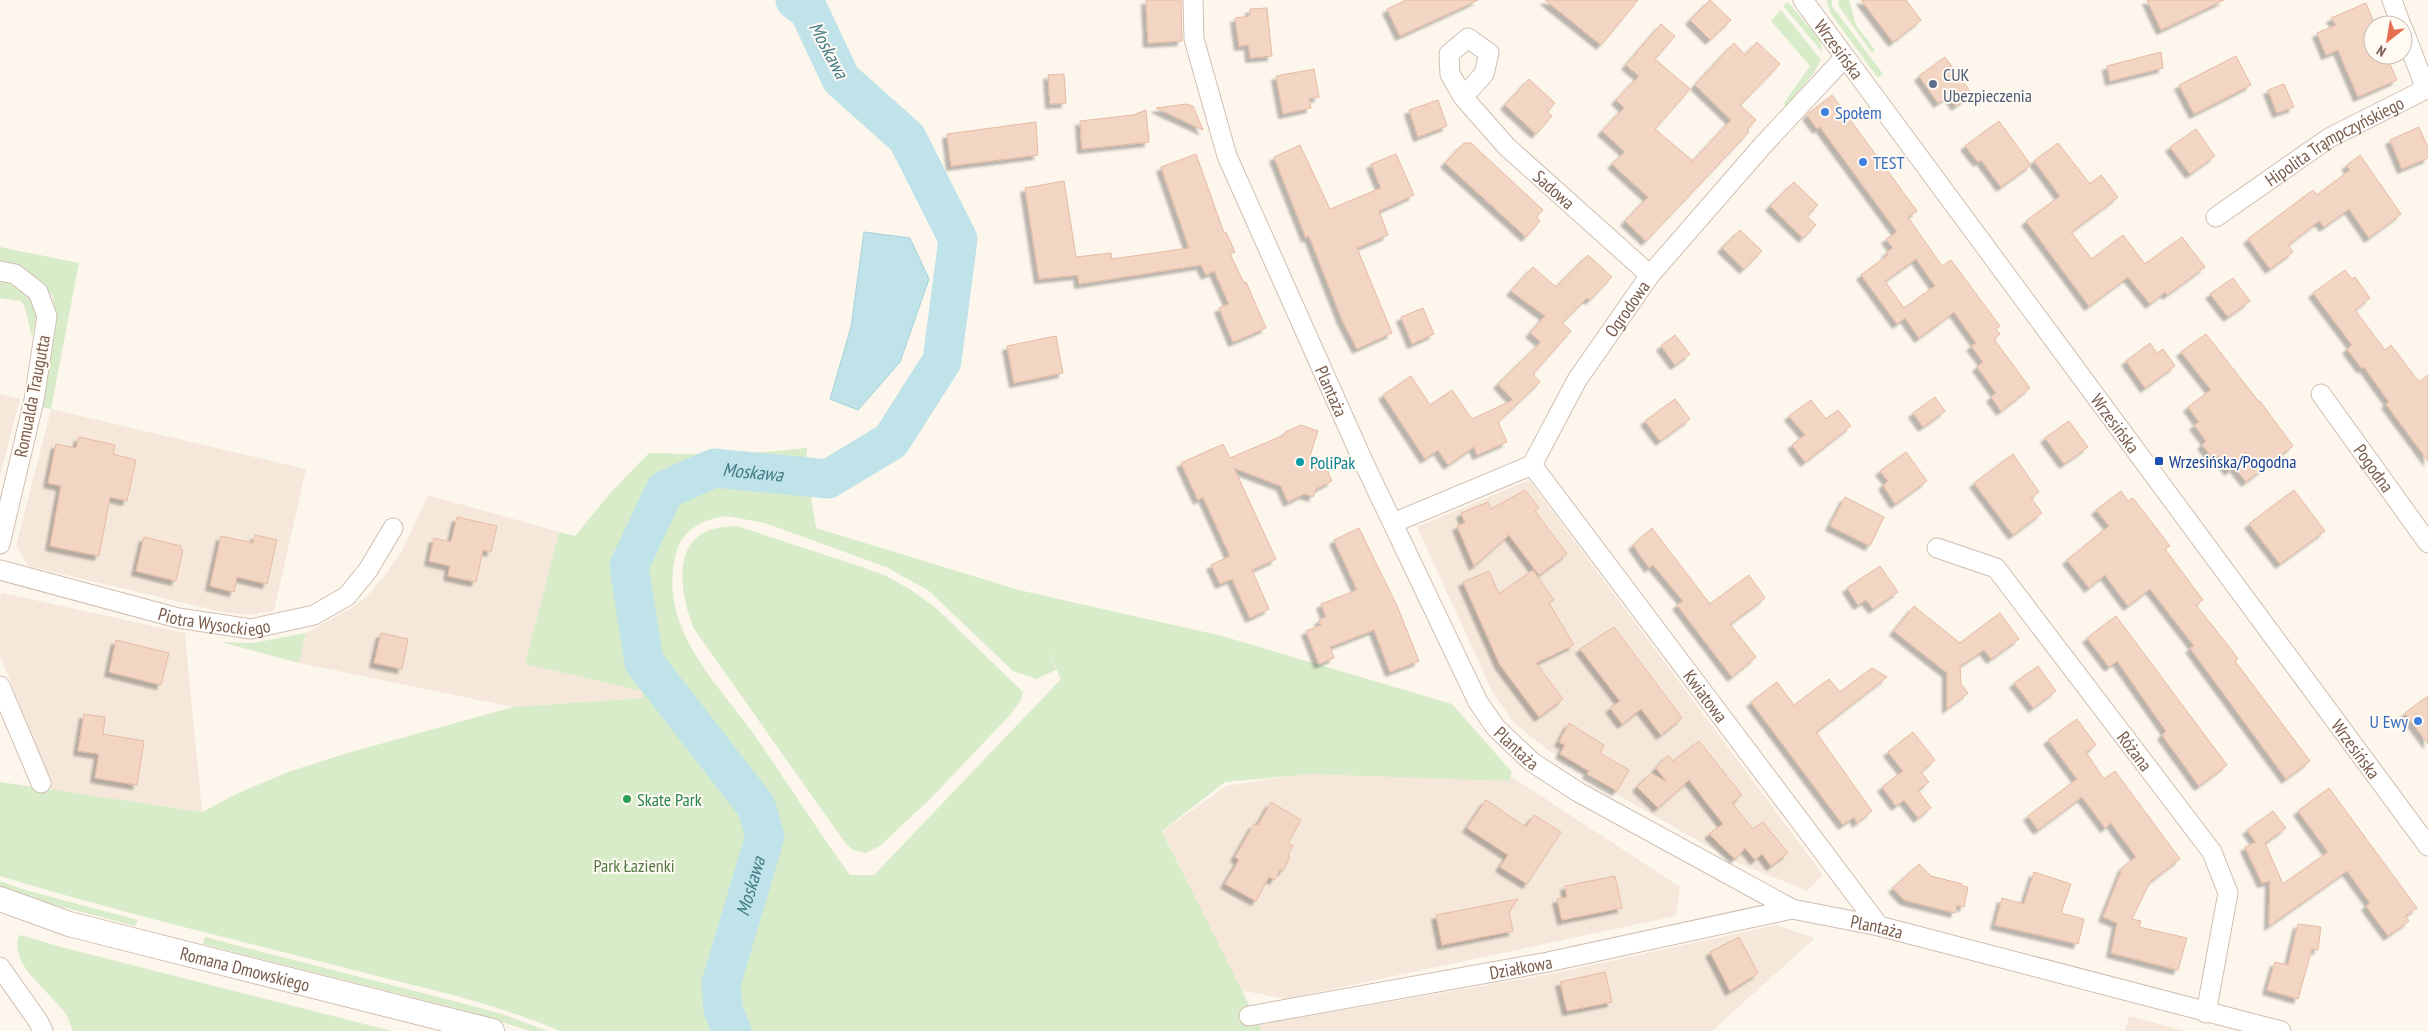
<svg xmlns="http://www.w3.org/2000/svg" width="2428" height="1031" viewBox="0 0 2428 1031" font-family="'PT Sans Narrow',sans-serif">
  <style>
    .residential { fill: #f5e8da }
    .green { fill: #d8ecc9; fill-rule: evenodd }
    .water { fill: #bfe3e8; stroke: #a5d3da }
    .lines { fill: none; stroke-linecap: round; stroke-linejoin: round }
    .river { stroke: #bfe3e8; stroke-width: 39 }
    .building { fill: #f3d5c3; stroke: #e6bba3; fill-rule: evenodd; filter: url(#shadow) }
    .minor-casing { stroke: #d1beb0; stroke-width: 21 }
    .tertiary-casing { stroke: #d1beb0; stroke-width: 26 }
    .minor { stroke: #fff; stroke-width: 19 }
    .tertiary { stroke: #fff; stroke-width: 24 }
    .service-dot { fill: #5c6f8a; stroke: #fffaf3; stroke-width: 2 }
    .shop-dot { fill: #3f7fe0; stroke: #fffaf3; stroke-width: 2 }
    .transit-dot { fill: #1a4fb4; stroke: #fffaf3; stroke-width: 2 }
    .culture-dot { fill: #0f9aa8; stroke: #fffaf3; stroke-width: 2 }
    .leisure-dot { fill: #2e9e5b; stroke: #fffaf3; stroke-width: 2 }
    .labels { text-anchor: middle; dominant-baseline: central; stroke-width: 4; stroke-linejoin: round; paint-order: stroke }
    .street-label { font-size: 18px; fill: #7a5c4d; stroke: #fffaf3 }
    .service-label { font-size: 18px; fill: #4e5e75; stroke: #fffaf3; text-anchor: start }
    .shop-label { font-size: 18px; fill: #366cbe; stroke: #fffaf3; text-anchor: start }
    .transit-label { font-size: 18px; fill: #164399; stroke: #fffaf3; text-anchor: start }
    .culture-label { font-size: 18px; fill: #0d838f; stroke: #fffaf3; text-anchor: start }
    .leisure-label { font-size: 18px; fill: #27864d; stroke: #fffaf3; text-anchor: start }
    .park-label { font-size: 18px; fill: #537a41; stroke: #fffaf3 }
    .water-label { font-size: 19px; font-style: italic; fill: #437c86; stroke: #fffaf3 }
  </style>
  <defs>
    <filter id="shadow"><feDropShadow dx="-4.5" dy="4.5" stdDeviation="1" flood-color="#0004"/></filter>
  </defs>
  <rect width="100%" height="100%" fill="#fdf6ec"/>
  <path class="residential" d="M0,394L20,399L0,476Z
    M51,409L306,469L274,611L248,615L222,612L28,566L16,546Z
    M1529,480L1823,875L1807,891L1734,861L1621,797L1547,749L1514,723L1492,691L1417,527Z
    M428,495L559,532L525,664L643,691V698L513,707L299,663L306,633L352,608L366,597L381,580L402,551Z
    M2,593L185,633L202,812L52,790L0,655V596Z
    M1311,772L1512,777L1680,887L1676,916L1286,999L1239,990L1163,831L1226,786Z
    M1776,925L1815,938L1712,1031H1262L1258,1025L1551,974Z
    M2129,1016L2186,1031H2125Z"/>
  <path class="green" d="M1826,0H1832V6L1883,74L1878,78L1831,14Z
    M1839,0H1849L1856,25L1875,50L1872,53L1838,5Z
    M1788,2L1820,40L1823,53L1783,6Z
    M1781,10L1821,60L1813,74L1786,106L1784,103L1810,66L1771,21Z
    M0,247L79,263L51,409L42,407L57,315L52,295L31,274L13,264L0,262Z
    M0,277L19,285L31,300L37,313L32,337L25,308L21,301L0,298Z
    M807,448L806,464L816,528L1019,590L1222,636L1452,704L1512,772L1509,781L1311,774L1225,782L1162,831L1262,1031H560C498,1004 431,990 365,973C243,941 120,913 0,876V782L202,812L236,794L288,772L344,754L513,707L643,698L642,691L525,664L559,532L575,536L612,491L649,453L731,455ZM726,516L765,523L886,567L929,591L1013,671L1036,679L1056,670L1042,639L1061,679L874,875H850C819,832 790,787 760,743C721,685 659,634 675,557C681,530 701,520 726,516Z
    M737,526L859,566L886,576L911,590L935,607L1023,692L1021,700L1010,715L931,798L881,845L866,853L853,850L846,844L694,629C683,603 671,551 703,533C713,527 725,527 737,526Z
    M306,633L299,663L221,642L252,643Z
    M0,881L25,890L138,920L135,926L47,903L0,887Z
    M21,935L61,947L392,1031H73C71,1026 69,1021 67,1016C54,994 11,968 18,938Z
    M205,937L465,1004L502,1014L547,1031H530L467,1011L203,944Z"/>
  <path class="water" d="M864,232L910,238L929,279L900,362L858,410L830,399L851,327Z"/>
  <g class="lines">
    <path class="river" id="s1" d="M732,1031L723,1010L721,984L765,836L756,806L644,662L629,566L665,490L714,468L828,479L891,441L942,361L958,239L907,138L841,79L809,11L795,0"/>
  </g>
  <path class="building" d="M1146,0H1181L1182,41L1148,43Z
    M1406,0H1478L1400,36L1387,9Z
    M1545,0H1638L1601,45Z
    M1710,0L1731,20L1710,40L1690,20Z
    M1861,0H1906L1921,20L1893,42Z
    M2147,0H2224L2161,30Z
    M2366,3L2375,25H2373V55H2386L2397,80L2358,97L2338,50L2326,55L2317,33L2336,25L2331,18Z
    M1267,8L1272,56L1250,58L1249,45L1239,46L1235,18L1250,16V9Z
    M1661,24L1675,36L1655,59L1690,89L1655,129L1693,161L1731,120L1695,85L1734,43L1745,55L1757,42L1780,64L1740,105L1756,120L1747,130L1749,132L1646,241L1625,221L1648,197L1612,164L1625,152L1602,131L1624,108L1616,100L1639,76L1626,65Z
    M2161,52L2163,68L2110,81L2107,66Z
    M2236,56L2251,85L2194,114L2179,85Z
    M1945,57L1972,94L1956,106L1949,96L1938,103L1919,76Z
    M1314,69L1319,97L1309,99L1311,108L1283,114L1276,76Z
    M1064,74L1066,103L1050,104L1048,75Z
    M1529,79L1555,103L1547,112L1552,116L1536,134L1505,105Z
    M2284,84L2294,107L2277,113L2268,90Z
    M1832,95L1917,211L1908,217L1942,266L1951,260L2000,326L1996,329L2000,334L1994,339L2030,388L2001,411L1991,397L1996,393L1977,367L1983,362L1971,346L1976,343L1954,312L1919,338L1905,318L1897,324L1861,275L1888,255L1886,253L1893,248L1886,239L1897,232L1820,127L1817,129L1807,115ZM1916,259L1935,286L1904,308L1885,281Z
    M1438,100L1447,126L1418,137L1409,110Z
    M1186,104L1193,106L1203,130L1156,108Z
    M1146,110L1149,142L1082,149L1080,121L1133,115Z
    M1999,121L2031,165L2001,187L1981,160L1978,162L1965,146Z
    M1036,122L1038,155L951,166L947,134Z
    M2419,127L2428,148V158L2402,169L2390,140Z
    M2196,129L2215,156L2190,174L2170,147Z
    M1464,143H1471L1543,210L1536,217L1540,221L1526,237L1445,163Z
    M2058,143L2090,184L2101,175L2118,197L2071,232L2092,259L2123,235L2145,264L2182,237L2205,267L2167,295L2165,292L2150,304L2128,277L2089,306L2026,221L2060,196L2034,161Z
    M1300,145L1330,209L1381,188L1371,164L1396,154L1414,195L1379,211L1388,235L1357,248L1392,333L1357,349L1342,320L1309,236L1306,238L1274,157Z
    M1196,154L1224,233L1226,232L1235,252L1230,254L1244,283L1246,282L1266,328L1233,342L1219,308L1229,304L1214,271L1206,275L1201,265L1079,284L1078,275L1039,279L1025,188L1064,181L1076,257L1111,253L1112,259L1189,248L1161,167Z
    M2360,155L2401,214L2369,238L2349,209L2324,227L2319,221L2288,245L2293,252L2270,269L2248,239L2313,190L2317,195L2350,170L2346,166Z
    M1794,182L1818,205L1807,216L1816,225L1803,238L1770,206Z
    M1740,230L1762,251L1744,269L1722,248Z
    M1588,255L1612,277L1590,300L1587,298L1562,323L1571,331L1533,374L1540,382L1498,422L1507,442L1477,455L1474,447L1448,465L1438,450L1425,459L1383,395L1411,376L1430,405L1452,390L1472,419L1513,400L1498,384L1541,342L1530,333L1545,316L1511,291L1533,267L1556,287Z
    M2345,270L2352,279L2355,277L2370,298L2355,310L2385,350L2391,345L2419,382L2428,375V461L2386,404L2389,402L2364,367L2362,369L2347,349L2352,345L2313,293Z
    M2233,278L2250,301L2228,317L2210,294Z
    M1423,308L1434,334L1412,344L1401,317Z
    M2206,334L2259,402L2260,401L2293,446L2246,482L2234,467L2229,471L2217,455L2213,458L2202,445L2206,441L2194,425L2199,422L2188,407L2211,390L2181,352Z
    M1675,335L1690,354L1675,365L1661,346Z
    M1056,336L1063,373L1014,383L1007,346Z
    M2150,343L2157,353L2163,349L2175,366L2145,388L2126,361Z
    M1935,397L1945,411L1923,427L1913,413Z
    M1675,399L1690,419L1660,441L1645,421Z
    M1811,400L1826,419L1838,410L1851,426L1805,462L1792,445L1805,435L1789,416Z
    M2069,421L2088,447L2064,464L2045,438Z
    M1301,425L1318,431L1309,459L1325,465L1332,481L1316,489L1313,497L1304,494L1288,502L1281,486L1234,468L1276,559L1252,570L1269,609L1250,618L1232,579L1220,584L1211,565L1230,556L1203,497L1198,500L1181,463L1223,444L1230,458L1284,435L1285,432Z
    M79,437L115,445L113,454L136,460L127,501L110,497L99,556L50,546L61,486L48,483L56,444L76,448Z
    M1906,452L1927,481L1895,504L1883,485L1888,481L1880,471Z
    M2013,454L2039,492L2031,498L2042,513L2013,535L1974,483Z
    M1525,490L1539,508L1535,511L1567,554L1539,575L1509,535L1474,566L1457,526L1465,523L1461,513L1488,502L1491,509Z
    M2294,490L2325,531L2280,564L2249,524Z
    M2121,491L2128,501L2133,498L2170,546L2165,549L2203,600L2196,605L2231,649L2238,659L2235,661L2310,761L2286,779L2190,648L2194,646L2150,589L2128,606L2105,575L2089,588L2067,560L2109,526L2096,510Z
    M1845,497L1884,517L1870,546L1830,526Z
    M457,517L497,526L491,552L483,550L476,582L448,576L450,566L429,561L434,538L451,542Z
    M1359,528L1398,608L1419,661L1390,672L1374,630L1330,647L1334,658L1319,664L1306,631L1321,625L1319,620L1326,617L1321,604L1357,590L1334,540Z
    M1652,528L1710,604L1749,575L1765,598L1730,624L1756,657L1732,677L1677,605L1683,601L1653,565L1649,568L1633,545Z
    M255,535L277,540L267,584L237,577L234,592L210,586L221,536L253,543Z
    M144,537L181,546L180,549L183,550L176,581L136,571Z
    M1880,566L1898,592L1873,609L1866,600L1858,605L1847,588Z
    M1533,570L1554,600L1549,603L1574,645L1536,663L1563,699L1539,717L1500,665L1463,582L1489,571L1499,594Z
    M1914,606L1960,643L2000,613L2019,639L1991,659L1984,650L1960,666L1961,684L1968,693L1947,709V673L1894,631Z
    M2116,616L2227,765L2199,786L2162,735L2166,731L2117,661L2109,667L2087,638Z
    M1614,627L1682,718L1661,735L1641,709L1622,724L1610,708L1620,701L1580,649Z
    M381,633L408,639L402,669L374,663Z
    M116,640L169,653L161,685L109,672Z
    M2038,666L2056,691L2033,708L2014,683Z
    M1872,668L1887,677L1816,732L1872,811L1857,823L1854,817L1843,825L1751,702L1777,682L1794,705L1829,679L1840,692Z
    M2428,696V744L2405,713Z
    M84,714L105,717L103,734L144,741L137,785L95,778L99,754L78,751Z
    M2077,719L2096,745L2086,752L2104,779L2115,771L2180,859L2150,882L2132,919L2141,921L2139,927L2187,938L2178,970L2111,953L2117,923L2103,917L2123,867L2136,857L2111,823L2105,828L2082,797L2038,830L2028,816L2077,779L2048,740Z
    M1569,723L1604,745L1600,753L1629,770L1617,791L1587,774L1589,771L1560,754L1565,745L1559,742Z
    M1913,732L1935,760L1921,772L1929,782L1918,790L1931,808L1918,818L1904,800L1896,806L1882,787L1903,771L1888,752Z
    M1699,741L1742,795L1732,803L1753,829L1763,822L1788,853L1771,866L1762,854L1755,860L1745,848L1735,859L1709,834L1723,824L1689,780L1658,808L1637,787L1651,773L1667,782L1656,768L1668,755L1673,761Z
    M2329,788L2417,908L2405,916L2409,921L2388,936L2366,906L2370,903L2347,871L2269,926L2270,881L2262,883L2245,847L2256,842L2247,830L2273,811L2286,828L2265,843L2283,884L2328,852L2298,811Z
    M1486,800L1526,827L1534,815L1561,832L1527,884L1500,867L1508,855L1467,828Z
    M1271,802L1301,820L1288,843L1293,846L1288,855L1290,857L1283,871L1280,870L1274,880L1269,877L1256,901L1225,884L1239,860L1235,857L1254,824L1258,825Z
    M1919,864L1931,876L1962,884V886L1968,887L1964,907L1957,905L1955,913L1904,900L1893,888Z
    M2034,872L2071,884L2061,913L2084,919L2078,944L1995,925L2002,898L2024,904Z
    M1615,876L1622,908L1562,920L1557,899L1567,897L1565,886Z
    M1518,899L1509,912L1513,931L1442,945L1436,915Z
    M2298,924L2321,927L2318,950L2312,949L2298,999L2267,990L2275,962L2288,965Z
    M1739,937L1758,973L1730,991L1710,952Z
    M1605,972L1612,1002L1567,1011L1560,982Z"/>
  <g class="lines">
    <defs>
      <g id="minor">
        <path id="s2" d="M1193,0L1194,39L1227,156L1363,461L1478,702L1496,728L1532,762L1578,792L1792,909L1879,926L2281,1031"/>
        <path id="s3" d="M1803,0L2428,846"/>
        <path d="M2392,0L2401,25"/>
        <path id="s4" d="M1463,97L1450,74L1449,54L1468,38L1489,53L1484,74L1463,97L1507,147L1650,275"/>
        <path id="s5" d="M2216,217L2329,138L2426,89L2403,29"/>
        <path d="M0,271L15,274L38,292L47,316L34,400L0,544"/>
        <path id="s6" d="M2321,394L2428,543"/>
        <path id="s7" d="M1532,465L1879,926"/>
        <path id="s8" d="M1393,523L1532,465L1577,380L1650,275L1764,144L1845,57"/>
        <path id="s9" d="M1937,548L1996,568L2212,852L2228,893L2206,1013"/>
        <path id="s10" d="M0,570L178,618L251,629L314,615L347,596L368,570L393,528"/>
        <path d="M0,686L41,783"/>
        <path d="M0,967L38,1021L43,1031"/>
        <path id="s11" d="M1249,1016L1548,962L1792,909"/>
      </g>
      <g id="tertiary">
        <path id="s12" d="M0,899L69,924L492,1031"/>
      </g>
    </defs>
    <use href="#minor" class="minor-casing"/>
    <use href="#tertiary" class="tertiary-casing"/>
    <use href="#minor" class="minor"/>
    <use href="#tertiary" class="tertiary"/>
  </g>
  <circle class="service-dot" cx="1933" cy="84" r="5"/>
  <g class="shop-dot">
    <circle cx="1825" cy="112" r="5"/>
    <circle cx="1863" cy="162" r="5"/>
    <circle cx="2418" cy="721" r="5"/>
  </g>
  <rect class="transit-dot" x="2154" y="456" width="10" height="10" rx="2.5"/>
  <circle class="culture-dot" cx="1300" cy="462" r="5"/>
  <circle class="leisure-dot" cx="627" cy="799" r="5"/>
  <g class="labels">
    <g class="street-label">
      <text stroke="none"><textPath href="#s3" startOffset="61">Wrzesińska</textPath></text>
      <text stroke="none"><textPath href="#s5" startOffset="141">Hipolita Trąmpczyńskiego</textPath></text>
      <text stroke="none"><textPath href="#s4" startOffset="280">Sadowa</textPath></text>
      <text stroke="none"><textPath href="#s8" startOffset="334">Ogrodowa</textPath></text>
      <text stroke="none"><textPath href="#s2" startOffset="418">Plantaża</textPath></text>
      <text transform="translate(32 396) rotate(-79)">Romualda Traugutta</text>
      <text stroke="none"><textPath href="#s3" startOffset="526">Wrzesińska</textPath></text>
      <text stroke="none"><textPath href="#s6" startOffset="91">Pogodna</textPath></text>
      <text stroke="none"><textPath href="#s10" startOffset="221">Piotra Wysockiego</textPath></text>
      <text stroke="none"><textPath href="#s7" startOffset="289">Kwiatowa</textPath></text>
      <text stroke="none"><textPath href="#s2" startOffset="822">Plantaża</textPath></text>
      <text stroke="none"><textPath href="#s3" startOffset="931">Wrzesińska</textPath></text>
      <text stroke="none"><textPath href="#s9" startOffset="292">Różana</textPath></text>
      <text stroke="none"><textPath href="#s2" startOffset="1228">Plantaża</textPath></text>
      <text stroke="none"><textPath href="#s11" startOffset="276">Działkowa</textPath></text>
      <text stroke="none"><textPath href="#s12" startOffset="255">Romana Dmowskiego</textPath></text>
    </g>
    <g class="service-label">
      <text x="1943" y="74">CUK<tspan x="1943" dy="21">Ubezpieczenia</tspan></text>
    </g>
    <g class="shop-label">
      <text x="1835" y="112">Społem</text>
      <text x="1873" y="162">TEST</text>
      <text x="2408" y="721" text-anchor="end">U Ewy</text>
    </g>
    <g class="transit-label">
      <text x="2169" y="461">Wrzesińska/Pogodna</text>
    </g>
    <g class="culture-label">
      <text x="1310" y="462">PoliPak</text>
    </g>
    <g class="leisure-label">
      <text x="637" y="799">Skate Park</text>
    </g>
    <g class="park-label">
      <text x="634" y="865">Park Łazienki</text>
    </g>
    <g class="water-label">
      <text transform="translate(829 50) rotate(62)">Moskawa</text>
      <text stroke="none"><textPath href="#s1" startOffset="691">Moskawa</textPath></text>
      <text stroke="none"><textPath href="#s1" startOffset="151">Moskawa</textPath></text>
    </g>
  </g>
  <g transform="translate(2388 40) rotate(211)"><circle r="24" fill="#fffaf3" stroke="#cabbb1"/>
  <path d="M0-4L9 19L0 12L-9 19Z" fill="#e76f51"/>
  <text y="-8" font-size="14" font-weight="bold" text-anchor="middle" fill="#7a5c4d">N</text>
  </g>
</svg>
